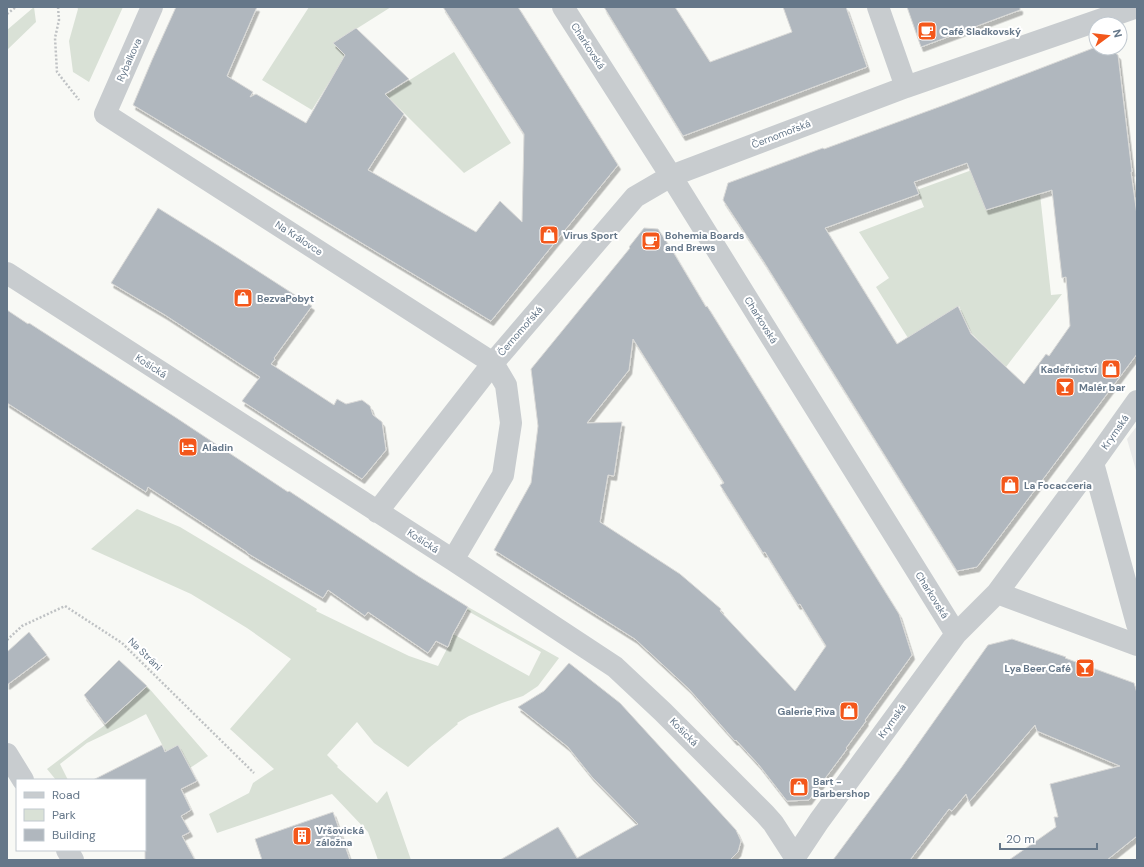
<svg xmlns="http://www.w3.org/2000/svg" width="1144" height="867" viewBox="0 0 1144 867" font-family="'DM Sans',sans-serif">
  <style>
    .built { fill: #e9eae9 }
    .green { fill: #d9e1d6 }
    .building { fill: #b0b7be; stroke: #dadad8; fill-rule: evenodd; filter: url(#shadow) }
    .lines { fill: none; stroke-linecap: round; stroke-linejoin: round }
    .path { stroke: #bfc2c4; stroke-width: 2.5; stroke-dasharray: 2 2; stroke-linecap: butt }
    .minor { stroke: #c8cccf; stroke-width: 22 }
    .labels { text-anchor: middle; dominant-baseline: central; stroke-width: 4; stroke-linejoin: round; paint-order: stroke }
    .poi-label { font-size: 10px; font-weight: bold; fill: #657789; stroke: #fff; text-anchor: start }
    .street-label { font-size: 10px; fill: #657789; stroke: #fff }
  </style>
  <defs>
    <filter id="shadow"><feDropShadow dx="2.5" dy="4.5" stdDeviation="0" flood-color="#0004"/></filter>
  </defs>
  <rect width="100%" height="100%" fill="#f8f9f5"/>
  <path class="built" d="M1137,426V474L1127,439Z"/>
  <path class="green" d="M34,7L36,22L7,50V30Z
    M77,7H123L89,82L73,72L69,41L78,9Z
    M309,7H391L334,43L346,55L312,110L262,80Z
    M454,52L511,143L464,173L386,95Z
    M972,170L987,210L1040,194L1051,295L1062,294L1006,367L973,335L965,321L959,306L908,338L876,287L889,278L859,232L924,207L917,190Z
    M137,509L180,527L317,609L316,611L409,656L438,666L448,647L453,634L529,676L541,652L466,610L468,607L559,658L538,686L523,696L502,703L469,716L457,723L458,724L430,747L408,767L374,743L357,722L327,755L338,766L337,767L377,803L387,791L411,860H378L368,832L332,794L217,833L209,814L249,793L253,783L274,769L230,729L291,659L247,628L191,594L91,549Z
    M147,686L208,756L190,768L178,745L166,752L146,714L131,722L87,743L60,764L68,780H56L47,769L105,725Z"/>
  <path class="building" d="M176,7H257L227,76L253,92L250,97L256,94L306,123L345,55L333,43L356,28L409,79L385,94L404,114L368,170L476,232L500,201L522,222L524,134L443,7H518L618,165L491,321L133,105L152,60Z
    M604,7H675L710,62L792,32L783,7H846L867,67L683,136Z
    M907,7H1020V10L921,47Z
    M1096,47L1108,48L1118,55L1132,172H1131L1137,215V354L977,567L957,571L764,262L723,200L728,183L823,148L824,149L947,104ZM967,163L986,210L1052,190L1062,278L1066,277L1070,326L1049,356L1046,354L1024,384L971,334L958,306L897,344L825,228L919,194L914,182Z
    M158,208L219,246L312,306L274,358L275,359L271,364L334,405L337,399L346,404L362,400L370,406L373,415L382,422L386,450L362,479L242,401L260,377L165,315L111,283Z
    M644,228L658,229L672,250L706,307L707,306L899,614L912,655L865,720L866,721L846,748L847,749L809,800L787,801L759,765L736,740L735,741L689,689L635,639L494,550L531,483L538,426L531,369L630,248L629,247ZM633,339L724,483L720,485L763,553L765,552L798,605L800,604L826,646L795,691L720,611L721,609L680,574L600,522L608,475L614,476L622,422L587,423L629,370Z
    M7,310L28,324L29,323L175,417L288,492L289,491L418,576L468,607L453,634L448,647L436,641L428,653L368,612L365,616L328,590L323,598L247,553V552L148,487L146,492L7,403Z
    M29,632L47,655L7,685V652Z
    M1012,639L1066,657L1065,658L1134,683L1137,693V836L1107,860H1009L1056,827L1054,817H1058L1050,784L1120,766L1037,731L1035,725L969,802L966,794L952,811L949,809L910,860H833L901,768L988,645Z
    M119,660L147,686L105,724L84,695Z
    M569,663L620,703L736,830L741,841L738,852L730,860H500L558,827L577,858L638,824L592,777L568,747L518,707L544,691Z
    M162,745L165,752L178,745L197,781L181,789L191,810L181,816L190,832L182,836L195,860H145V780H93Z
    M333,812L350,860H262L255,839Z"/>
  <g class="lines">
    <path class="path" d="M58,7L59,20L55,38L57,72L79,100
      M7,14L16,7
      M7,640L22,626L65,606L122,643L254,773"/>
    <path class="minor" d="M152,7L105,114L493,363L506,385L511,423L503,475L453,560
      M563,7L671,176L956,634
      M878,7L906,87
      M7,273L453,560L615,667L663,712L765,814L773,823L795,857V860
      M1093,463L1137,624
      M377,512L493,363L635,197L671,176L906,87L1137,7
      M997,593L1137,645
      M7,754L23,780
      M67,850L73,860
      M795,857L819,821L956,634L997,593L1093,463L1137,401"/>
  </g>
  <defs>
    <symbol id="cafe-square" viewBox="-11 -11 22 22"><rect x="-9" y="-9" width="18" height="18" rx="4" fill="#f3571b" stroke="#fff"/><path d="M-5.5-4.5H6V0H3Q3 3.5 0 3.5H-2.5Q-5.5 3.5-5.5 0ZM3-3.2v2h1.7v-2ZM-6 4.5H4V6H-6Z" fill="#fff"/></symbol>
    <symbol id="shop-square" viewBox="-11 -11 22 22"><rect x="-9" y="-9" width="18" height="18" rx="4" fill="#f3571b" stroke="#fff"/><path d="M-5-2.5h2.3a2.7 3.5 0 0 1 5.4 0H5L5.5 6h-11ZM-1.5-2.5h3a1.5 2.3 0 0 0-3 0Z" fill="#fff"/></symbol>
    <symbol id="bar-square" viewBox="-11 -11 22 22"><rect x="-9" y="-9" width="18" height="18" rx="4" fill="#f3571b" stroke="#fff"/><path d="M-6-5H6L.8 .8V4.5H3.5V6h-7V4.5H-.8V.8Z" fill="#fff"/></symbol>
    <symbol id="hotel-square" viewBox="-11 -11 22 22"><rect x="-9" y="-9" width="18" height="18" rx="4" fill="#f3571b" stroke="#fff"/><path d="M-6-4.5h1.5V1H6V5H4.5V3h-9V5H-6ZM-4 0a1.8 1.8 0 1 1 3.6 0ZM.5 0V-2.5h3Q6-2.5 6 0Z" fill="#fff"/></symbol>
    <symbol id="building-square" viewBox="-11 -11 22 22"><rect x="-9" y="-9" width="18" height="18" rx="4" fill="#f3571b" stroke="#fff"/><path d="M-4-6H4V6H1V3H-1V6H-4ZM-2.5-4.3h1.7v1.8h-1.7ZM.8-4.3h1.7v1.8H.8ZM-2.5-1h1.7V.8h-1.7ZM.8-1h1.7V.8H.8Z" fill="#fff"/></symbol>
  </defs>
  <g fill-rule="evenodd">
    <use href="#cafe-square" x="916" y="20" width="22" height="22"/>
    <use href="#shop-square" x="538" y="224" width="22" height="22"/>
    <use href="#cafe-square" x="640" y="230" width="22" height="22"/>
    <use href="#shop-square" x="232" y="287" width="22" height="22"/>
    <use href="#shop-square" x="1100" y="358" width="22" height="22"/>
    <use href="#bar-square" x="1054" y="376" width="22" height="22"/>
    <use href="#hotel-square" x="177" y="436" width="22" height="22"/>
    <use href="#shop-square" x="999" y="474" width="22" height="22"/>
    <use href="#bar-square" x="1074" y="657" width="22" height="22"/>
    <use href="#shop-square" x="838" y="700" width="22" height="22"/>
    <use href="#shop-square" x="788" y="776" width="22" height="22"/>
    <use href="#building-square" x="291" y="825" width="22" height="22"/>
  </g>
  <g class="labels">
    <g class="poi-label">
      <text x="941" y="31">Café Sladkovský</text>
      <text x="563" y="235">Virus Sport</text>
      <text x="665" y="235">Bohemia Boards<tspan x="665" dy="12">and Brews</tspan></text>
      <text x="257" y="298">BezvaPobyt</text>
      <text x="1097" y="369" text-anchor="end">Kadeřnictví</text>
      <text x="1079" y="387">Malér bar</text>
      <text x="202" y="447">Aladin</text>
      <text x="1024" y="485">La Focacceria</text>
      <text x="1071" y="668" text-anchor="end">Lya Beer Café</text>
      <text x="835" y="711" text-anchor="end">Galerie Piva</text>
      <text x="813" y="781">Bart -<tspan x="813" dy="12">Barbershop</tspan></text>
      <text x="316" y="830">Vršovická<tspan x="316" dy="12">záložna</tspan></text>
    </g>
    <g class="street-label">
      <text transform="translate(588 46) rotate(57)">Charkovská</text>
      <text transform="translate(129 60) rotate(-66)">Rybalkova</text>
      <text transform="translate(781 134) rotate(-21)">Černomořská</text>
      <text transform="translate(299 238) rotate(33)">Na Královce</text>
      <text transform="translate(761 320) rotate(58)">Charkovská</text>
      <text transform="translate(520 331) rotate(-49)">Černomořská</text>
      <text transform="translate(151 366) rotate(33)">Košická</text>
      <text transform="translate(1115 432) rotate(-55)">Krymská</text>
      <text transform="translate(423 541) rotate(33)">Košická</text>
      <text transform="translate(932 595) rotate(58)">Charkovská</text>
      <text transform="translate(145 654) rotate(44)">Na Stráni</text>
      <text transform="translate(892 721) rotate(-54)">Krymská</text>
      <text transform="translate(684 732) rotate(45)">Košická</text>
    </g>
  </g>
  <rect width="1144" height="867" fill="none" stroke="#657789" stroke-width="16"/>
  <rect x="16" y="779" width="130" height="72" fill="#ffffff" stroke="#c1c9d0"/>
  <rect x="24" y="792" width="20" height="6" fill="#c8cccf" stroke="#c1c9d0"/>
  <text x="52" y="799" font-size="12" fill="#657789">Road</text>
  <rect x="24" y="809" width="20" height="12" fill="#d9e1d6" stroke="#c1c9d0"/>
  <text x="52" y="819" font-size="12" fill="#657789">Park</text>
  <rect x="24" y="829" width="20" height="12" fill="#b0b7be" stroke="#c1c9d0"/>
  <text x="52" y="839" font-size="12" fill="#657789">Building</text>
  <g transform="translate(1108 36) rotate(75)"><circle r="19" fill="#ffffff" stroke="#c1c9d0"/>
  <path d="M0-3L7 15L0 10L-7 15Z" fill="#f3571b"/>
  <text y="-6" font-size="11" font-weight="bold" text-anchor="middle" fill="#657789">N</text>
  </g>
  <path d="M1000 843v6h97v-6" fill="none" stroke="#657789" stroke-width="2"/>
  <text x="1006" y="843" font-size="12" fill="#657789" stroke="#ffffff" stroke-width="3" paint-order="stroke">20 m</text>
</svg>
